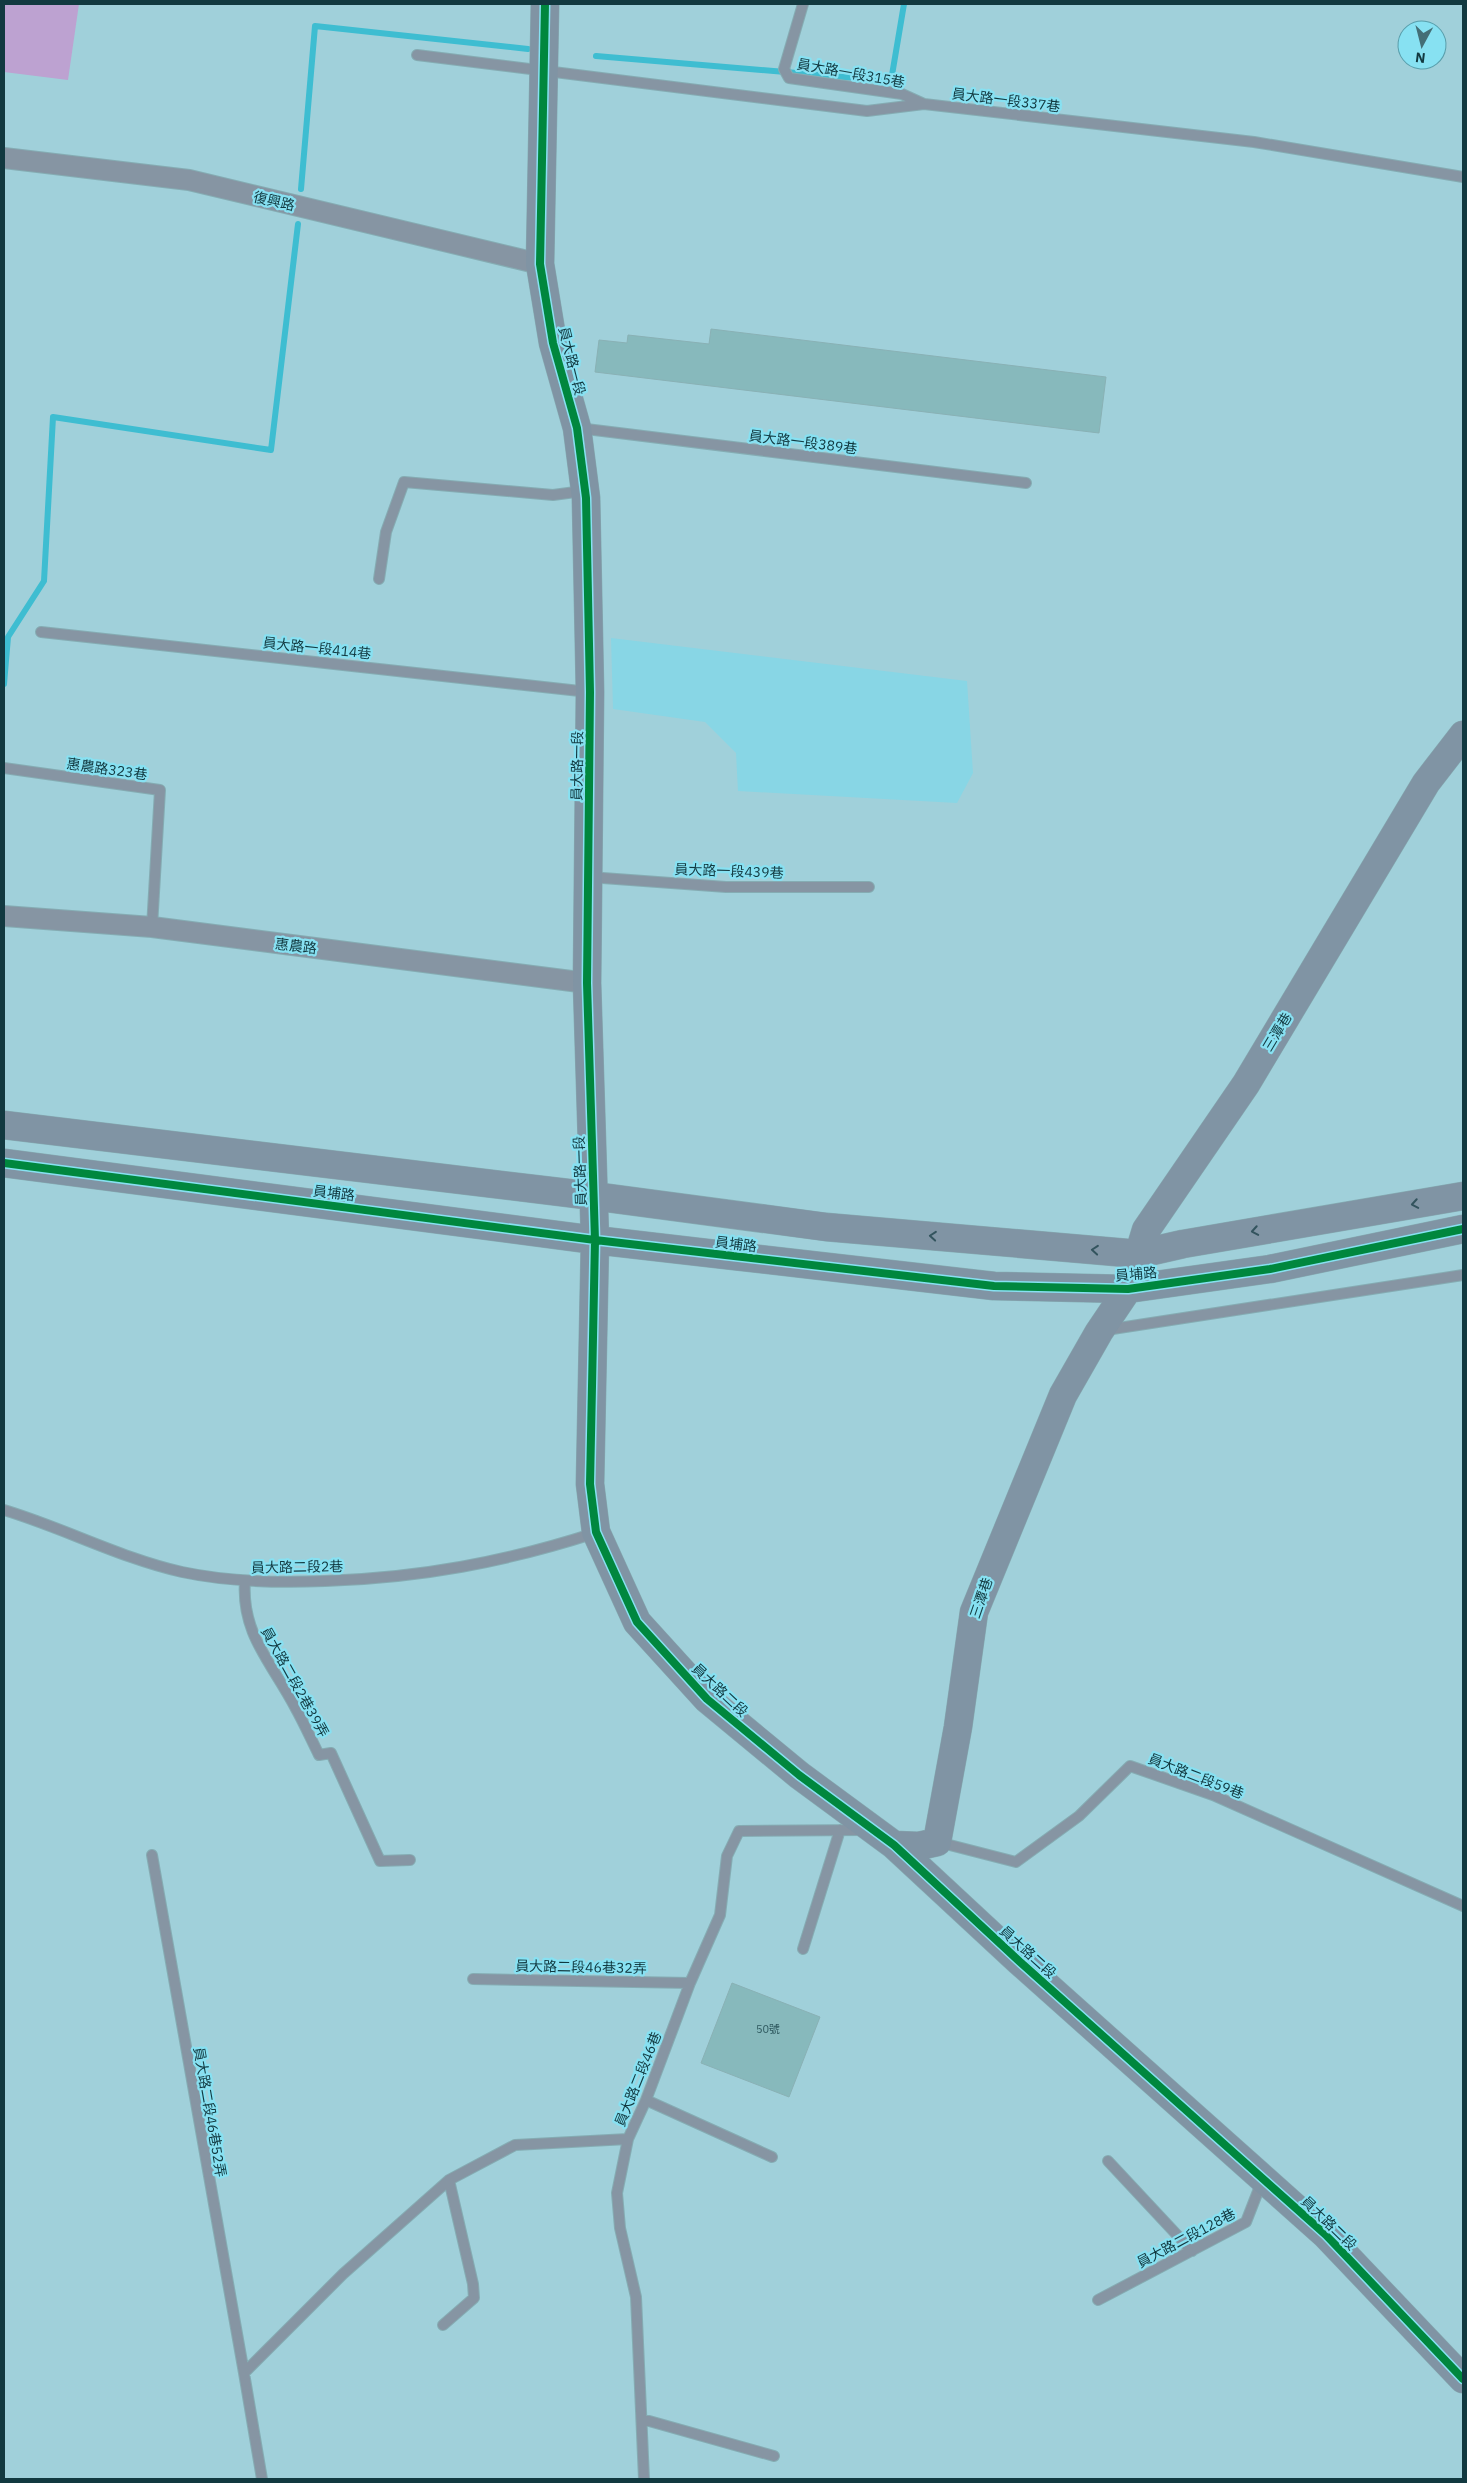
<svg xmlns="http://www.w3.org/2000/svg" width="1467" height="2483" viewBox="0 0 1467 2483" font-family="'IBM Plex Sans','Noto Sans TC',sans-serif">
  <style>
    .built { fill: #88d6e5 }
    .green { fill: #bda2d1 }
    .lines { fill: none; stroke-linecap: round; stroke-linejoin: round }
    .stream { stroke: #3ebdd1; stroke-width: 6 }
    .building { fill: #87b9bc; stroke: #89b1b5 }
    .lane-casing { stroke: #85acb3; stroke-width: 12 }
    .street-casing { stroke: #85acb3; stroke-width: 22 }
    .secondary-casing { stroke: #85acb3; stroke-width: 29 }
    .lane { stroke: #8695a3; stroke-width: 10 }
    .street { stroke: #8695a3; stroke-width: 20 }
    .secondary { stroke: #8094a4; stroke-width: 28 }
    .cycleway-casing { stroke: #87e1f2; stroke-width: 11 }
    .cycleway { stroke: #00873e; stroke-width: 8 }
    .oneway { stroke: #33545e }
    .labels { text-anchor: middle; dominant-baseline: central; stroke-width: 4.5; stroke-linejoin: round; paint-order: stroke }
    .number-label { font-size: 11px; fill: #2f595f }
    .street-label { font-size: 14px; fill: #123940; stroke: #87e1f2 }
  </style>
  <rect width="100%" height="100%" fill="#a0d0da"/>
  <path class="built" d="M611,638L967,681L973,773L957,803L738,791L736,753L705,722L613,709Z"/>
  <path class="green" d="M4,4H79L68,80L4,72Z"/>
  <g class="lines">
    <path class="stream" d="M596,56L891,81L904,4
      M301,189L315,26L528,49
      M4,684L8,637L44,581L53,417L271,450L298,224"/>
  </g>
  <path class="building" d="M711,329L1106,377L1099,433L595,372L599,340L627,343L628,335L709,344Z
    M732,1983L820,2017L789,2097L701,2063Z"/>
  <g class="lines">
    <defs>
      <path id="lane" d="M803,4L784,69L789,78L902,94L924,104
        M417,55L867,111L924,104L1254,142L1463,177
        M578,428L1026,483
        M379,579L386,532L404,482L553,495L583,491
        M41,632L589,692
        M4,768L160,790L152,927
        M589,877L726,887H869
        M1106,1330L1463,1275
        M4,1510C64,1528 120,1558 182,1572C229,1582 277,1583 325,1581C420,1578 505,1562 595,1533
        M245,1581C241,1634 272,1663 295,1707C304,1723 311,1739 319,1755L331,1753L380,1861L410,1860
        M938,1842L1016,1862L1079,1816L1130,1766L1213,1795L1463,1906
        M152,1855L244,2373
        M803,1949L840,1830
        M473,1979L690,1983
        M646,2100L772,2157
        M1108,2161L1192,2251
        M1098,2300L1246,2222L1262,2181
        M443,2325L474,2298L473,2284L449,2180
        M642,2419L774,2456
        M262,2479L244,2373L343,2274L449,2180L515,2145L628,2139
        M644,2479L636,2297L620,2228L617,2193L628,2139L646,2100L690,1983L720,1915L727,1856L739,1831L863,1830"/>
      <path id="street" d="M4,158L189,180L540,264
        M4,916L152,927L587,983"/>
      <path id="secondary" d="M545,4L540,264L553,343L577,428L586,498L590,692L587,983L595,1240L590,1484L596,1532L637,1622L707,1699L799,1775L894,1845L1019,1961L1326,2235L1463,2379
        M4,1125L593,1196L826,1227L1139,1254L1183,1244L1463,1196
        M4,1163L595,1240L994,1286L1128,1289L1270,1269L1463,1229
        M894,1845L919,1846L937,1842L958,1727L974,1612L1063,1395L1099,1332L1128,1289L1146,1230L1246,1084L1426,783L1463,735"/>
    </defs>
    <use href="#lane" class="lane-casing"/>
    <use href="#street" class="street-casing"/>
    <use href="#secondary" class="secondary-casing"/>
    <use href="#lane" class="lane"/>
    <use href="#street" class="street"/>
    <use href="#secondary" class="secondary"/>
    <defs>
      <path id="cycleway" d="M545,4L540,264L553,343L577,428L586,498L590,692L587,983L595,1240L590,1484L596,1532L637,1622L707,1699L799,1775L894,1845L1019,1961L1326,2235L1463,2379
        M4,1163L595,1240L994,1286L1128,1289L1270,1269L1463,1229"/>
    </defs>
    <use href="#cycleway" class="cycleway-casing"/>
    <use href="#cycleway" class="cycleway"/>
  </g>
  <defs><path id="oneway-chevron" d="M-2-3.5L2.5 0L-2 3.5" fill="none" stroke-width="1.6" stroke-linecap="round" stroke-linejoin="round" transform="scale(1.25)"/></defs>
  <g class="oneway">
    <use href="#oneway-chevron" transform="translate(1415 1204) rotate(170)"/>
    <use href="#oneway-chevron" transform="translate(1255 1231) rotate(170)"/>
    <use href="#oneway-chevron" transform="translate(933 1236) rotate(-175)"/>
    <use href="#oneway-chevron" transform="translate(1095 1250) rotate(-175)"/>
  </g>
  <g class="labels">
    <g class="number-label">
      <text x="768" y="2029">50號</text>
    </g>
    <g class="street-label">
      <text transform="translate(851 73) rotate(10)">員大路一段315巷</text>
      <text transform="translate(1006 100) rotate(7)">員大路一段337巷</text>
      <text transform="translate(274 201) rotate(13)">復興路</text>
      <text transform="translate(572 361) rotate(76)">員大路一段</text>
      <text transform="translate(803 442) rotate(7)">員大路一段389巷</text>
      <text transform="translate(317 648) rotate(6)">員大路一段414巷</text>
      <text transform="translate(577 766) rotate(-89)">員大路一段</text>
      <text transform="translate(107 769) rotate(8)">惠農路323巷</text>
      <text transform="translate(729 871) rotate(2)">員大路一段439巷</text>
      <text transform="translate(296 946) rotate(7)">惠農路</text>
      <text transform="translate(1277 1032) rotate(-59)">三潭巷</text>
      <text transform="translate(580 1171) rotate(-92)">員大路一段</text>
      <text transform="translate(334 1193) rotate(7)">員埔路</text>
      <text transform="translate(736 1244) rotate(7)">員埔路</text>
      <text transform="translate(1136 1274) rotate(-5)">員埔路</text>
      <text transform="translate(297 1567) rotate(-1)">員大路二段2巷</text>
      <text transform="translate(981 1598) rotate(-71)">三潭巷</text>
      <text transform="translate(295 1682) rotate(61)">員大路二段2巷39弄</text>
      <text transform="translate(720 1690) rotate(43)">員大路二段</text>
      <text transform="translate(1196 1776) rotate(21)">員大路二段59巷</text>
      <text transform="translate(1028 1952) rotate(42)">員大路二段</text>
      <text transform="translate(581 1967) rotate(1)">員大路二段46巷32弄</text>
      <text transform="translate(638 2079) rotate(-68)">員大路二段46巷</text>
      <text transform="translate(210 2112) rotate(80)">員大路二段46巷52弄</text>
      <text transform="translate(1329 2223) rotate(44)">員大路二段</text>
      <text transform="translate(1186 2238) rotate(-28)">員大路二段128巷</text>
    </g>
  </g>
  <rect width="1467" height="2483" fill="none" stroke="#123940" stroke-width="10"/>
  <g transform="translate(1422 45) rotate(187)"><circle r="24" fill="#87e1f2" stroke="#589eab"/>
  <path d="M0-4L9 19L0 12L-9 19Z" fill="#446e76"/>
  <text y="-8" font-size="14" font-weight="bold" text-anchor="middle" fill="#123940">N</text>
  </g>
</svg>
